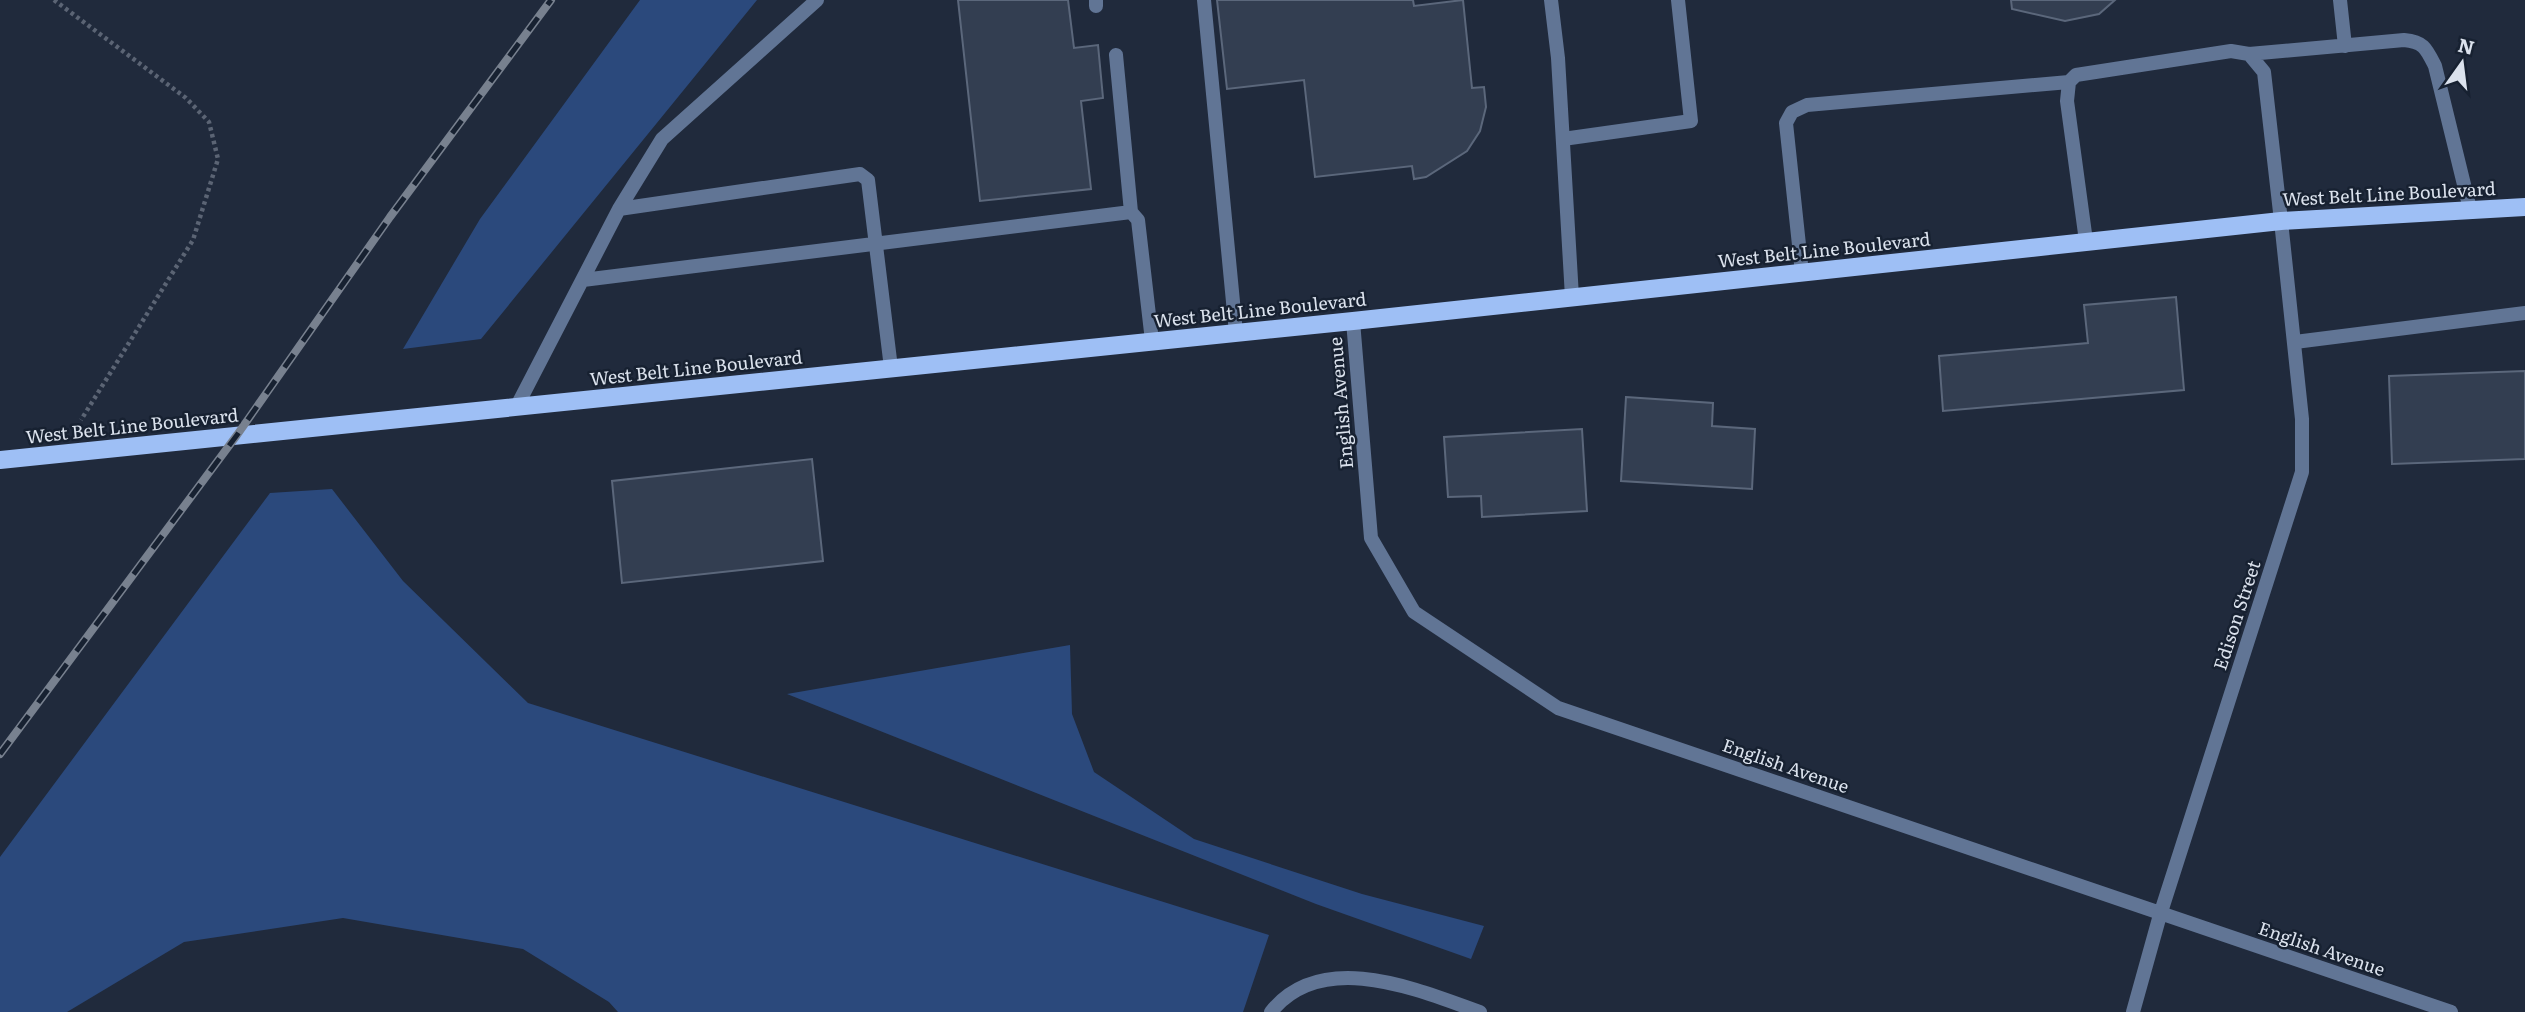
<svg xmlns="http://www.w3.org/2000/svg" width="2525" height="1012" viewBox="0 0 2525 1012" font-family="Literata,serif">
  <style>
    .green { fill: #2b497c }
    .building { fill: #333e51; stroke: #5b677b; stroke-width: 2 }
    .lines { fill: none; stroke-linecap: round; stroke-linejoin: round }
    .path { stroke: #5b6474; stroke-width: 4.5; stroke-dasharray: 3.5 3.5; stroke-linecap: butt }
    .service { stroke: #617595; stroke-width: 14 }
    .minor { stroke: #617595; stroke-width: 14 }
    .primary { stroke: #9ebff5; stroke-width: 18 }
    .rail-casing { stroke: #78818f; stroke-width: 8 }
    .rail { stroke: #172131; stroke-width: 5; stroke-dasharray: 16; stroke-linecap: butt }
    .labels { text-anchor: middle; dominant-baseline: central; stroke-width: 5; stroke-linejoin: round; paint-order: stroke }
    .street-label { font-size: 18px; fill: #dbe2ed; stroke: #172131 }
  </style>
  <rect width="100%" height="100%" fill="#202a3c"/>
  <path class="green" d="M640,0H757L481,339L403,349L480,219Z
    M332,489L403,581L528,703L1269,935L1243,1012H618L609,1002L523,949L343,918L184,942L67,1012H0V857L270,493Z
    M1070,645L1072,714L1094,772L1194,839L1362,894L1484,926L1471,959L1316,904L787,694Z"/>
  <path class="building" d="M958,0H1068L1074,48L1098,45L1103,98L1081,101L1091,189L980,201Z
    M1217,0H1413L1414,6L1463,0L1472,88L1484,87L1486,107L1480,131L1467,151L1426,177L1414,179L1412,166L1315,177L1304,80L1227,89Z
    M2011,0H2115L2099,14L2065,21L2012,9Z
    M2176,297L2184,390L1943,411L1939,356L2088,343L2084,305Z
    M2525,371V459L2392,464L2389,376Z
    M1626,397L1713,403L1712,426L1755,429L1752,489L1621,481Z
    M1582,429L1587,511L1482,517L1481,496L1448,497L1444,437Z
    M812,459L823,561L622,583L612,481Z"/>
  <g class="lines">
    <path class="path" d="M54,0L186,98L209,122L218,159L193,240L81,420"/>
    <path class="service" d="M1096,0V6
      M1204,0L1236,333
      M1551,0L1558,58L1572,297
      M2340,0L2345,46
      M2249,54L2404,40C2424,42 2426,48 2435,66L2470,209
      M1116,55L1131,212
      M1563,139L1691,121L1678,0
      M619,209L662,139L817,0
      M2086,241L2067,101L2069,82L2076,75L2231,51L2249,54L2264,72L2281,221
      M1802,273L1786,123L1792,112L1807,105L2069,82
      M583,280L1131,212L1138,220L1152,341
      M2295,342L2525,313
      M517,406L619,209L860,174L868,180L891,368
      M1271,1012C1322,948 1418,990 1480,1012"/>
    <path class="minor" d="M1353,321L1371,538L1414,612L1558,708L2451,1012
      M2133,1012L2160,915L2302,472V419L2281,221"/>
    <path class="primary" d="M0,460L1353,321L2281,221L2525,207"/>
    <defs>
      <path id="rail" d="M0,754L237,435L390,217L551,0"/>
    </defs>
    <use href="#rail" class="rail-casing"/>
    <use href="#rail" class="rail"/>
  </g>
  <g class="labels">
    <g class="street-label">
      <text transform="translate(2389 193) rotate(-3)">West Belt Line Boulevard</text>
      <text transform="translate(1824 249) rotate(-6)">West Belt Line Boulevard</text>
      <text transform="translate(1260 309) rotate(-6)">West Belt Line Boulevard</text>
      <text transform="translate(696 367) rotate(-6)">West Belt Line Boulevard</text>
      <text transform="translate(1340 403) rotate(-95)">English Avenue</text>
      <text transform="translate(132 425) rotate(-6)">West Belt Line Boulevard</text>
      <text transform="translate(2236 615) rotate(-72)">Edison Street</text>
      <text transform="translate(1786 765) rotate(19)">English Avenue</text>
      <text transform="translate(2322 948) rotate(19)">English Avenue</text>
    </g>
  </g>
  <g transform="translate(2462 63) rotate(14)" stroke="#172131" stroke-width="5" paint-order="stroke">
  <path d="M0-5L12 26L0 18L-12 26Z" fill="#dbe2ed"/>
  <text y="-10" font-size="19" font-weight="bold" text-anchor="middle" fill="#dbe2ed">N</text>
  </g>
</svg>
